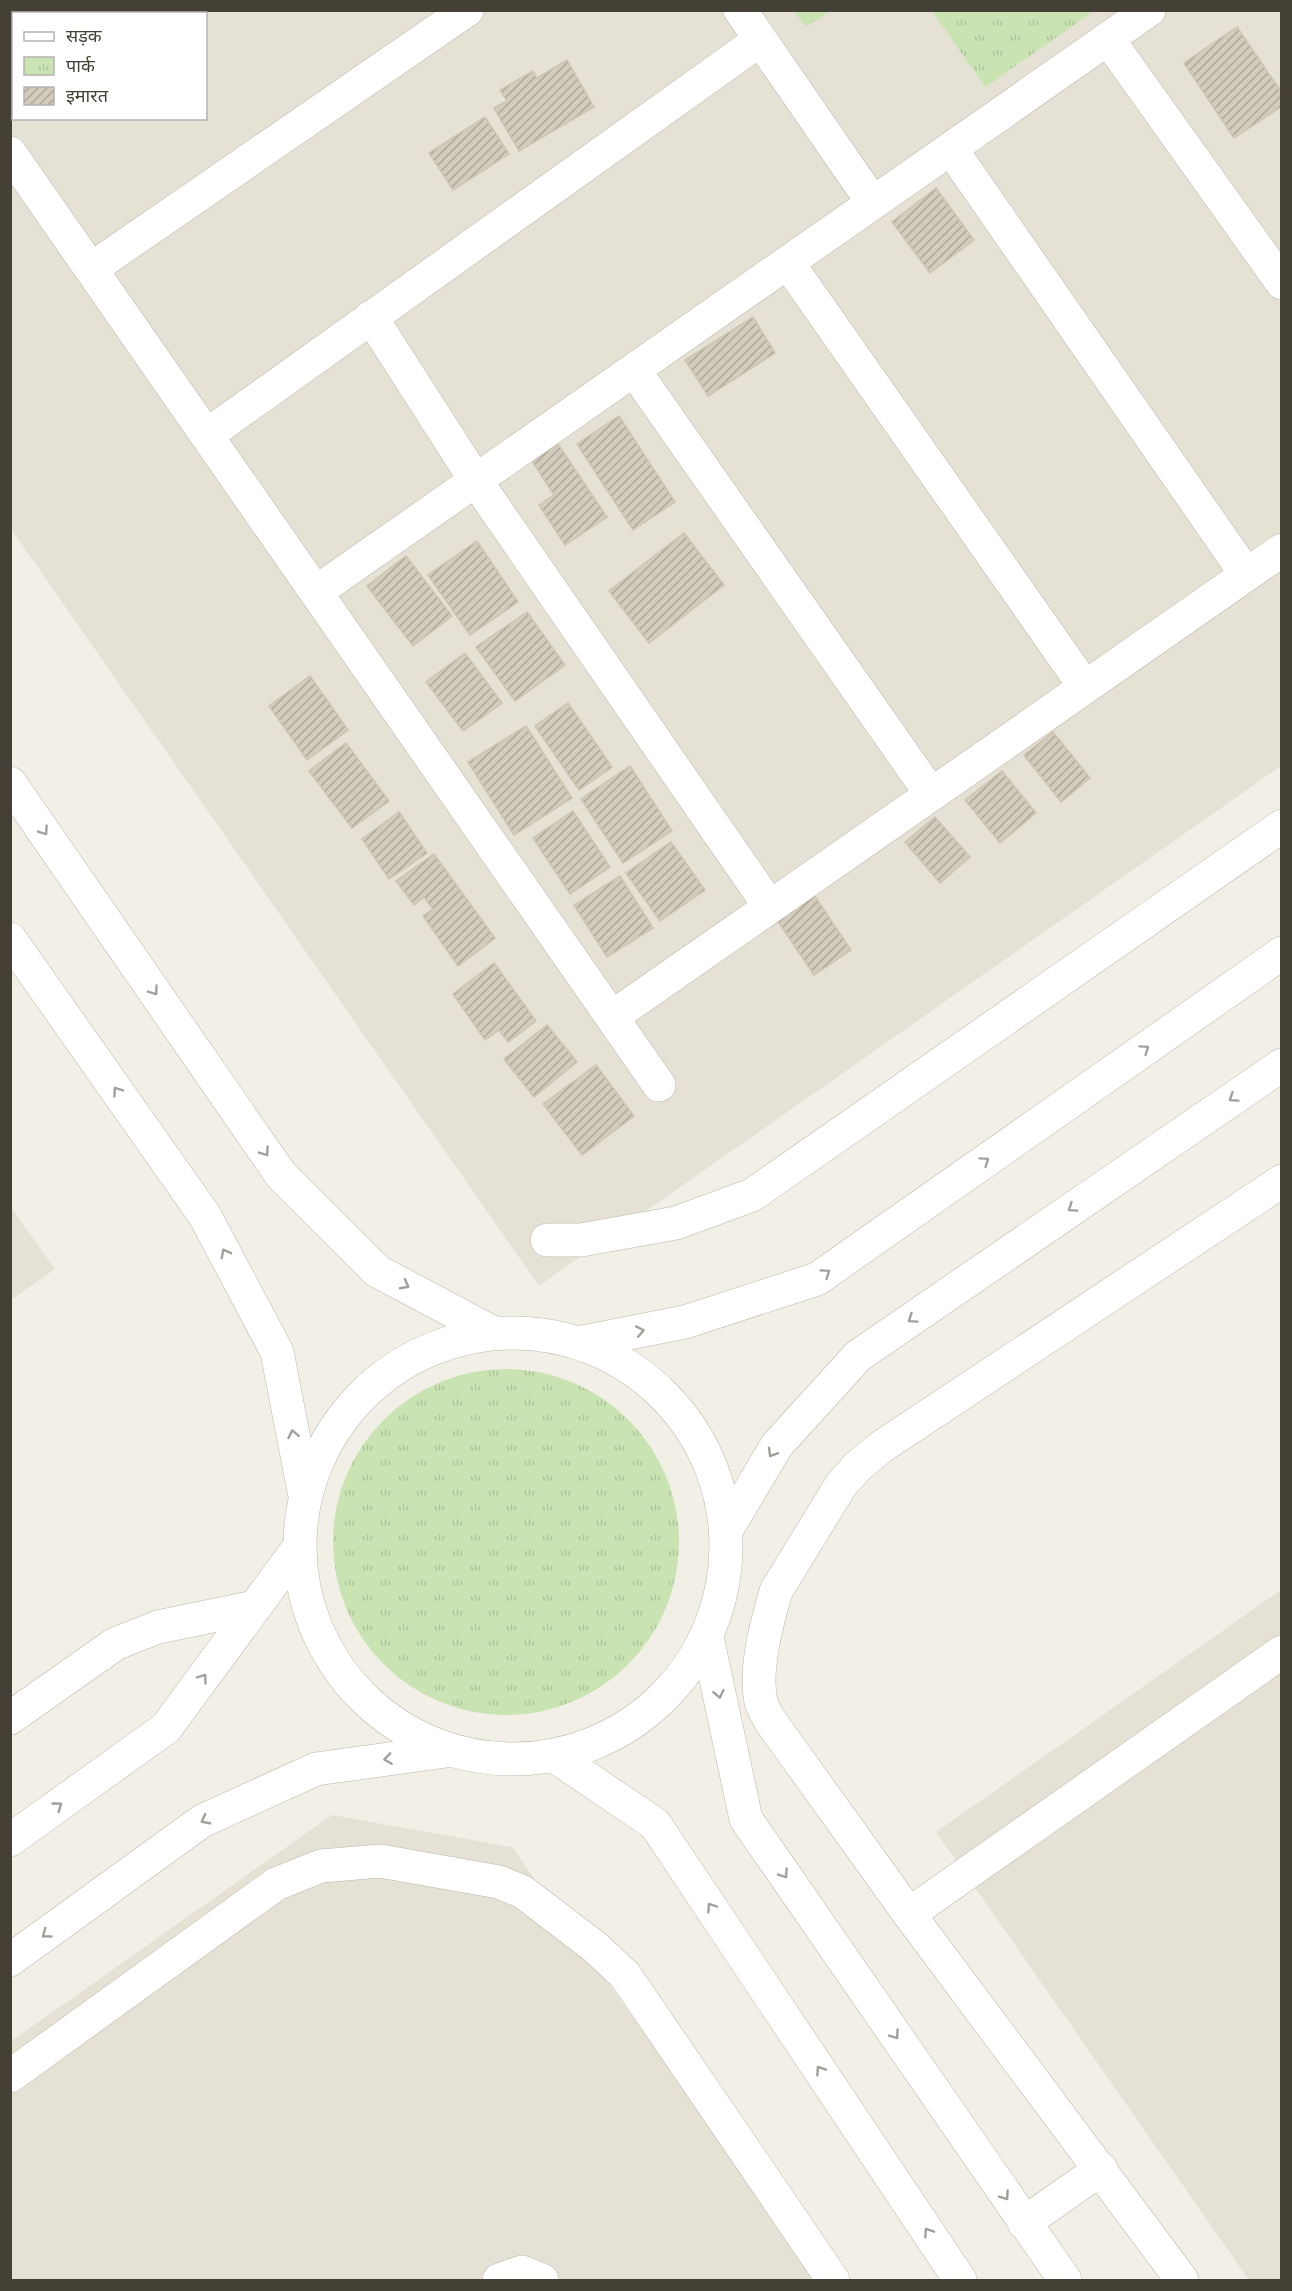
<svg xmlns="http://www.w3.org/2000/svg" width="1292" height="2291" viewBox="0 0 1292 2291" font-family="Mulish,'Noto Sans Devanagari',sans-serif">
  <style>
    .residential { fill: #e5e1d5; fill-rule: evenodd }
    .park { fill: url(#park-tufts) }
    .building { fill: url(#building-hatch); stroke: #cdc4b1; stroke-width: 1.5 }
    .lines { fill: none; stroke-linecap: round; stroke-linejoin: round }
    .minor-casing { stroke: #bcb7aa; stroke-width: 34 }
    .tertiary-casing { stroke: #bcb7aa; stroke-width: 34 }
    .minor { stroke: #fff; stroke-width: 33 }
    .tertiary { stroke: #fff; stroke-width: 33 }
    .oneway { stroke: #a2a09a }
  </style>
  <defs>
    <pattern id="park-tufts" width="24" height="20" patternUnits="userSpaceOnUse" patternTransform="scale(1.5)"><rect width="24" height="20" fill="#c9e3b2"/><path d="M3 7l-1-3M5 7V3M7 7l1-3M15 17l-1-3M17 17v-4M19 17l1-3" fill="none" stroke="#aec49a"/></pattern>
    <pattern id="building-hatch" width="6" height="6" patternUnits="userSpaceOnUse" patternTransform="scale(1.5)"><rect width="6" height="6" fill="#d2ccbd"/><path d="M-1 1l2-2M0 6l6-6M5 7l2-2" fill="none" stroke="#aca79a"/></pattern>
  </defs>
  <rect width="100%" height="100%" fill="#f2efe7"/>
  <path class="residential" d="M10,11H1281V766L539,1286L11,529ZM14,14H206V118H14Z
    M10,1206L55,1269L11,1300H10Z
    M1281,1590V2280H1249L936,1832Z
    M332,1815L512,1847L819,2280H11L10,2042Z"/>
  <path class="park" d="M794,11H830L806,27Z
    M932,11H1094L985,87Z
    M333 1542a173 173 0 1 1 346 0a173 173 0 1 1-346 0Z"/>
  <path class="building" d="M1237,27L1282,93V106L1234,138L1184,63Z
    M567,60L594,107L519,151L494,108L507,101L500,90L533,71L537,78Z
    M485,117L509,154L453,190L429,153Z
    M936,188L974,240L930,273L892,222Z
    M753,317L775,353L708,396L685,360Z
    M619,416L675,502L633,530L577,444Z
    M558,444L607,517L565,545L539,505L554,495L532,461Z
    M684,533L724,585L649,643L609,591Z
    M477,541L518,602L470,635L428,575Z
    M406,556L452,616L413,646L367,586Z
    M527,612L565,665L515,701L476,647Z
    M465,653L502,703L463,731L426,682Z
    M310,676L348,730L307,760L269,706Z
    M568,703L612,767L579,790L535,726Z
    M526,726L572,798L514,835L468,762Z
    M1053,732L1090,778L1061,802L1024,755Z
    M346,743L389,801L352,828L309,771Z
    M630,766L672,831L623,863L581,799Z
    M1002,771L1036,813L1000,843L965,800Z
    M573,811L610,867L570,894L533,838Z
    M399,812L427,853L389,879L362,839Z
    M935,817L970,857L940,883L905,842Z
    M671,842L705,890L660,921L626,873Z
    M434,854L495,938L458,966L423,916L433,909L424,897L414,905L396,881Z
    M620,876L653,928L607,957L574,905Z
    M812,892L851,950L814,975L775,917Z
    M494,963L536,1021L508,1042L499,1030L485,1040L453,994Z
    M547,1025L577,1062L534,1097L504,1059Z
    M596,1065L634,1116L582,1155L543,1104Z"/>
  <g class="lines">
    <defs>
      <path id="minor" d="M740,10L873,203
        M121,14L125,10
        M1108,39L1282,283
        M10,92L14,90
        M951,149L1246,574
        M10,153L659,1085
        M788,263L1085,687
        M91,269L467,10
        M371,317L476,481L770,907
        M634,370L931,794
        M207,435L760,40
        M316,592L1149,10
        M612,1017L1282,550
        M547,1240H581L676,1223L752,1195L1282,826
        M10,1718L115,1644L158,1627L255,1607
        M909,1914L1282,1652
        M10,2076L276,1884L321,1866L380,1861L499,1882L523,1892L595,1947L625,1975L833,2280
        M499,2280L522,2272L542,2280
        M1182,2280L909,1914L771,1722C768,1716 763,1709 761,1702C754,1669 767,1622 776,1591L841,1485L857,1467L881,1447L1282,1181"/>
      <path id="tertiary" d="M10,783L281,1175L377,1271L490,1331
        M10,939L205,1216L277,1352L304,1491
        M300 1546a213 213 0 1 1 426 0a213 213 0 1 1-426 0Z
        M583,1342L685,1322L817,1279L1282,953
        M727,1529L777,1445L858,1356L1282,1065
        M707,1637L746,1819L1065,2280
        M556,1757L655,1824L960,2280
        M10,1840L166,1728L297,1550
        M10,1960L202,1821L316,1769L446,1751
        M1024,2223L1101,2169"/>
    </defs>
    <use href="#minor" class="minor-casing"/>
    <use href="#tertiary" class="tertiary-casing"/>
    <use href="#minor" class="minor"/>
    <use href="#tertiary" class="tertiary"/>
  </g>
  <defs><path id="oneway-chevron" d="M-2-3.5L2.5 0L-2 3.5" fill="none" stroke-width="1.6" stroke-linecap="round" stroke-linejoin="round" transform="scale(1.5)"/></defs>
  <g class="oneway">
    <use href="#oneway-chevron" transform="translate(44 831) rotate(55)"/>
    <use href="#oneway-chevron" transform="translate(154 991) rotate(55)"/>
    <use href="#oneway-chevron" transform="translate(1145 1049) rotate(-35)"/>
    <use href="#oneway-chevron" transform="translate(117 1091) rotate(-125)"/>
    <use href="#oneway-chevron" transform="translate(1233 1098) rotate(146)"/>
    <use href="#oneway-chevron" transform="translate(265 1152) rotate(55)"/>
    <use href="#oneway-chevron" transform="translate(985 1161) rotate(-35)"/>
    <use href="#oneway-chevron" transform="translate(1072 1208) rotate(146)"/>
    <use href="#oneway-chevron" transform="translate(225 1253) rotate(-118)"/>
    <use href="#oneway-chevron" transform="translate(826 1273) rotate(-35)"/>
    <use href="#oneway-chevron" transform="translate(405 1285) rotate(28)"/>
    <use href="#oneway-chevron" transform="translate(912 1319) rotate(146)"/>
    <use href="#oneway-chevron" transform="translate(640 1331) rotate(-11)"/>
    <use href="#oneway-chevron" transform="translate(293 1434) rotate(-101)"/>
    <use href="#oneway-chevron" transform="translate(772 1453) rotate(121)"/>
    <use href="#oneway-chevron" transform="translate(203 1678) rotate(-54)"/>
    <use href="#oneway-chevron" transform="translate(719 1694) rotate(78)"/>
    <use href="#oneway-chevron" transform="translate(388 1759) rotate(172)"/>
    <use href="#oneway-chevron" transform="translate(58 1806) rotate(-36)"/>
    <use href="#oneway-chevron" transform="translate(205 1820) rotate(152)"/>
    <use href="#oneway-chevron" transform="translate(784 1874) rotate(55)"/>
    <use href="#oneway-chevron" transform="translate(711 1907) rotate(-124)"/>
    <use href="#oneway-chevron" transform="translate(46 1934) rotate(144)"/>
    <use href="#oneway-chevron" transform="translate(895 2035) rotate(55)"/>
    <use href="#oneway-chevron" transform="translate(820 2070) rotate(-124)"/>
    <use href="#oneway-chevron" transform="translate(1005 2196) rotate(55)"/>
    <use href="#oneway-chevron" transform="translate(928 2232) rotate(-124)"/>
  </g>
  <rect width="1292" height="2291" fill="none" stroke="#444036" stroke-width="24"/>
  <rect x="12" y="12" width="195" height="108" fill="#ffffff" stroke="#b4b3af" stroke-width="1.5"/>
  <rect x="24" y="32" width="30" height="9" fill="#ffffff" stroke="#b4b3af" stroke-width="1.5"/>
  <text x="66" y="42" font-size="18" fill="#444036">सड़क</text>
  <rect x="24" y="57" width="30" height="18" fill="url(#park-tufts)" stroke="#b4b3af" stroke-width="1.5"/>
  <text x="66" y="72" font-size="18" fill="#444036">पार्क</text>
  <rect x="24" y="87" width="30" height="18" fill="url(#building-hatch)" stroke="#b4b3af" stroke-width="1.5"/>
  <text x="66" y="102" font-size="18" fill="#444036">इमारत</text>
</svg>
